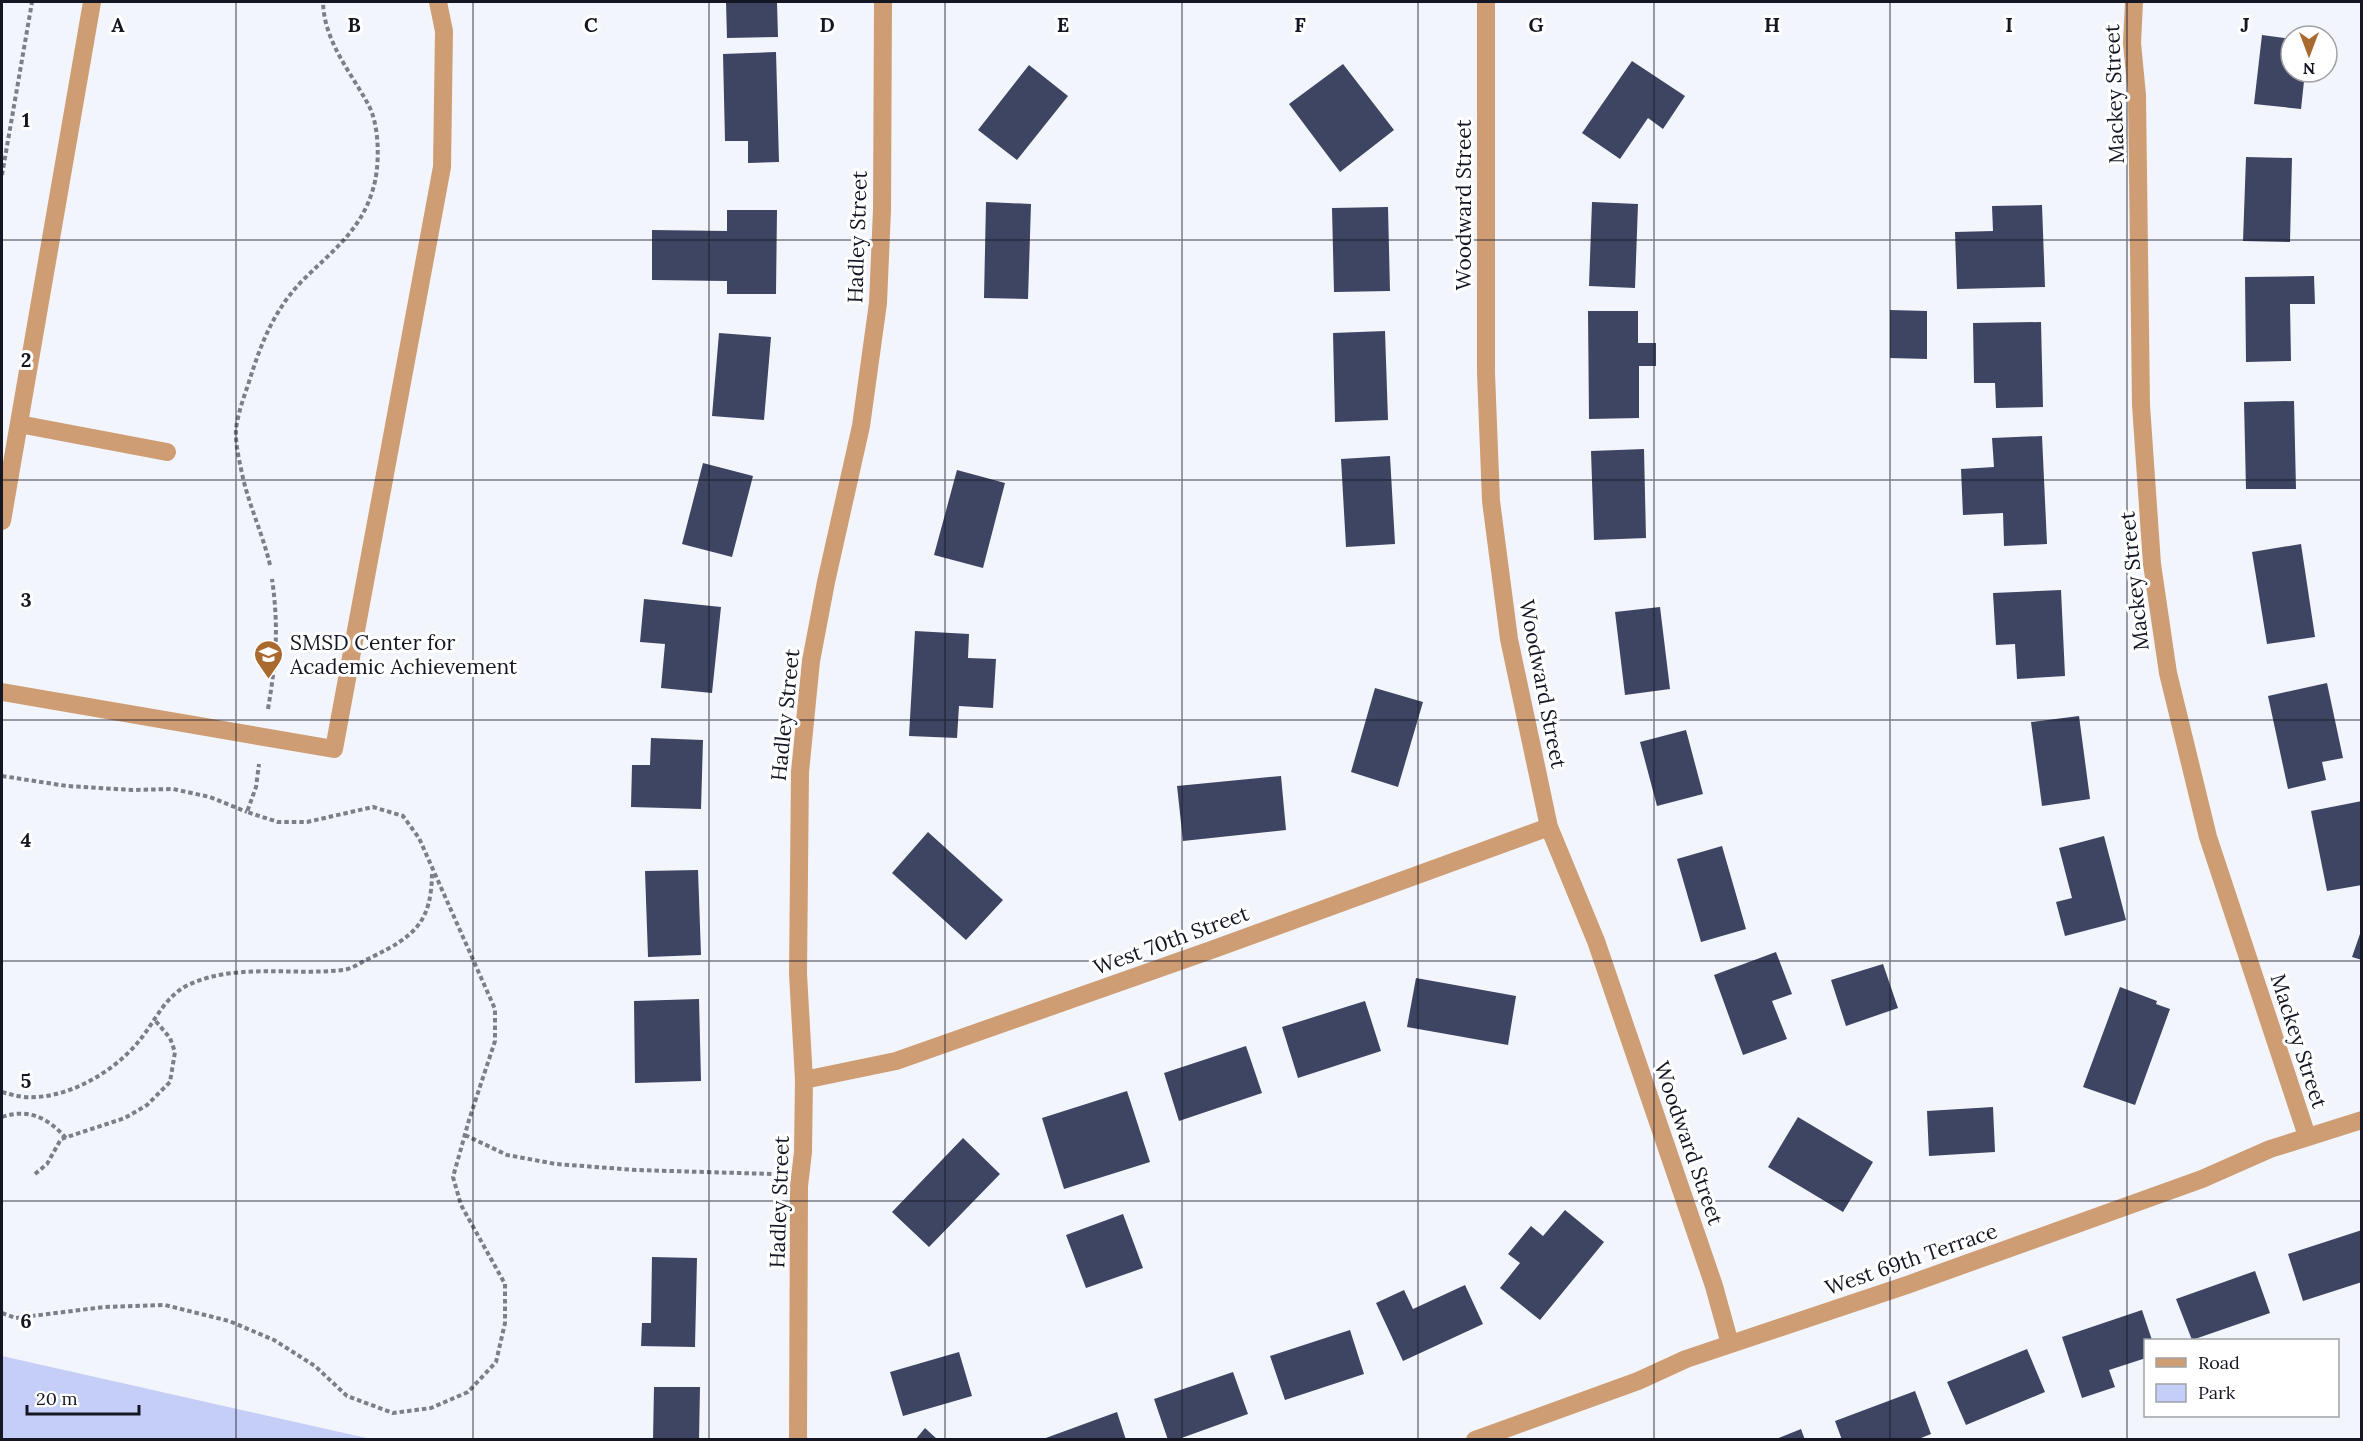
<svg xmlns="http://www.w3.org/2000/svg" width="2363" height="1441" viewBox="0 0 2363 1441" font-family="Lora,serif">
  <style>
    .green { fill: #c4cef6 }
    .building { fill: #3e4562 }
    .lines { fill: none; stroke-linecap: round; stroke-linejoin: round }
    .path { stroke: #7c7f89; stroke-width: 4; stroke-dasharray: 4.5 3; stroke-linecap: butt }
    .minor { stroke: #ce9d74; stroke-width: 18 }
    .grid { fill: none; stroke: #141723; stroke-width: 1.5; stroke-opacity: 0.55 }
    .labels { text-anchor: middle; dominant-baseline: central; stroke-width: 6; stroke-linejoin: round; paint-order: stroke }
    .street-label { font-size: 21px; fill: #141723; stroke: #fff }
    .poi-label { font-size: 21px; fill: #141723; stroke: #fff; text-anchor: start }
    .grid-label { font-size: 20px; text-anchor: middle; font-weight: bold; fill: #141723; stroke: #fff; stroke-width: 6; stroke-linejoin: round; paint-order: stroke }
  </style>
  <rect width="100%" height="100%" fill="#f3f5fc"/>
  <path class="green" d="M2,1356L371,1439H2Z"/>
  <path class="building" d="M726,2H777L778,37L727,38Z
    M2262,35L2291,39V72H2305L2301,109L2254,104Z
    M776,52L779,162L748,163V141H725L723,54Z
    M1632,61L1685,96L1663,129L1648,118L1620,159L1582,133Z
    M1343,64L1394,130L1340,172L1289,104Z
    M1029,65L1068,96L1017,160L978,130Z
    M2246,157L2292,158L2290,242L2243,241Z
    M986,202L1031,204L1028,299L984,298Z
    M1592,202L1638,204L1635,288L1589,286Z
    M2042,205L2045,287L1957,289L1955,232L1993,231L1992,206Z
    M1388,207L1390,291L1334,292L1332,208Z
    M727,210H777L776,294H727V281L652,280V230L727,231Z
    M2314,276L2315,304H2290L2291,361L2246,362L2245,277Z
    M1890,310L1927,311V359L1890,358Z
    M1588,311H1638V343H1656V366H1639V418L1589,419Z
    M2041,322L2043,407L1996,408L1995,383H1974L1973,323Z
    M1385,331L1388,420L1335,422L1333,333Z
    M719,333L771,337L764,420L712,416Z
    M2294,401L2296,489H2246L2244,402Z
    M2042,436L2047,544L2004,546L2003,513L1963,515L1961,469L1994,467L1992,438Z
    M1644,449L1646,538L1594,540L1591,451Z
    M1390,456L1395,544L1346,547L1341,459Z
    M703,463L753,476L732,557L682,544Z
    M957,470L1005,483L983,568L934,555Z
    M2301,544L2315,637L2267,644L2252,552Z
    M2061,590L2065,676L2017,679L2015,644L1996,645L1993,593Z
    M644,599L721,607L712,693L661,688L665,644L640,642Z
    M1660,607L1670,689L1625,695L1615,612Z
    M915,631L969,634L968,658L996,659L993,708L959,706L957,738L909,736Z
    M2327,683L2343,758L2322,762L2326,780L2288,789L2268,696Z
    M1375,688L1423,702L1398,787L1351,772Z
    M2079,716L2090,799L2042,806L2031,722Z
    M1686,730L1703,794L1657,806L1640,742Z
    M651,738L703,740L701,809L631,807L632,765H650Z
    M1281,776L1286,830L1183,841L1177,786Z
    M2362,801V885L2327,891L2311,811Z
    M928,832L1003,900L966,940L892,873Z
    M2104,836L2126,920L2065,936L2056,902L2072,898L2059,848Z
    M1722,846L1746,929L1701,942L1677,859Z
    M698,870L701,955L648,957L645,871Z
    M2361,931H2362V960L2352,957Z
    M1776,952L1792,994L1772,1001L1787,1039L1743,1055L1714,975Z
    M1883,964L1898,1008L1846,1026L1831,980Z
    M1416,978L1516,996L1508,1045L1407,1027Z
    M2120,987L2157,1001L2156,1004L2170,1009L2135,1105L2083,1087Z
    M699,999L701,1081L635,1083L634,1001Z
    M1365,1001L1381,1051L1298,1078L1282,1027Z
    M1246,1046L1262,1093L1179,1121L1164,1073Z
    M1127,1091L1150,1162L1064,1189L1042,1118Z
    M1993,1107L1995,1152L1929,1156L1927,1111Z
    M1798,1117L1873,1162L1843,1212L1768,1167Z
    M963,1138L1000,1174L929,1247L892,1212Z
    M1565,1210L1604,1242L1540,1320L1500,1288L1520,1263L1508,1254L1531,1226L1543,1236Z
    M1123,1214L1143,1268L1086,1288L1066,1235Z
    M2362,1230V1282L2303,1301L2288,1254Z
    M652,1257L697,1258L695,1347L641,1346L642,1323H651Z
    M2255,1271L2270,1313L2192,1340L2176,1299Z
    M1465,1285L1483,1324L1403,1361L1376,1303L1404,1290L1413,1309Z
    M2142,1310L2152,1340H2146V1358L2109,1370L2115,1387L2082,1398L2062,1337Z
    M1350,1330L1364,1374L1285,1400L1270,1356Z
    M2027,1349L2045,1392L1966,1425L1947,1382Z
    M959,1352L972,1396L903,1416L890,1372Z
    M1233,1372L1248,1414L1176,1440H1168L1154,1399Z
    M654,1387H700L699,1440H653Z
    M1915,1391L1931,1434L1916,1440H1842L1835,1421Z
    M1117,1412L1126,1440H1043V1439Z
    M925,1428L938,1440H915Z
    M1801,1429L1805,1440H1776V1439Z"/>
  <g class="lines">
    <path class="path" d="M2,175L32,2
      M270,565C263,535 250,508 243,478C240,464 235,444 236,429C238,414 243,399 248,385C260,346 273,311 302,281C331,252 361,231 373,189C380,167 380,125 368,104C350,71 324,41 323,2
      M268,709C276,661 279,628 272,579
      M2,776L67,786L132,790L173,789L210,797L247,812
      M2,1092C9,1094 16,1096 24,1097C66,1100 113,1073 139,1041C154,1023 164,998 186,986C235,962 291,976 343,970C353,969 363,961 372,957C415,936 432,922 432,871
      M2,1117C29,1108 48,1118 66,1138
      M465,1135L507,1155L556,1164L636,1170L773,1174
      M35,1174L47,1164L61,1139L125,1118L147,1105L170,1082L175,1052L170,1038L154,1019
      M2,1313L16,1318L104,1307L165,1305L229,1321L274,1340L315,1366L347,1396L393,1413L431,1408L468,1392L496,1362L505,1323V1284L461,1205L453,1177L469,1120L495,1041V1009L419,838L403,816L373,807L307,822H278L247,812L256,787L259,764"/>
    <path class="minor" d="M1486,2V373L1491,501L1509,639L1549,827L1596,941L1714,1286L1730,1344
      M2134,2L2132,43L2137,95L2141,405L2152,564L2168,673L2208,837L2307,1136
      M19,424L167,452
      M2,521L92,2
      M2,692L334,749L442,167L444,31L438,2
      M804,1080L896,1061L1214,949L1549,827
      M798,1440L799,1186L803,1152L804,1080L798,974L800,772L811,661L826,582L861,426L878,303L882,210L883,2
      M1475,1440L1638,1381L1686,1359L1907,1285L2202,1179L2270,1149L2362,1120"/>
  </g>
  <path class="grid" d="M236,2V1440M473,2V1440M709,2V1440M945,2V1440M1182,2V1440M1418,2V1440M1654,2V1440M1890,2V1440M2127,2V1440M2,240H2362M2,480H2362M2,720H2362M2,961H2362M2,1201H2362"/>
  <defs>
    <symbol id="school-pin" viewBox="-11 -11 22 30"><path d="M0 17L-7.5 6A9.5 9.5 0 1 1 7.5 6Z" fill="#a86a2f" stroke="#fff"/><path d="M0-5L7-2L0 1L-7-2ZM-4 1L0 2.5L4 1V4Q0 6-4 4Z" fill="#fff"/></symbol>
  </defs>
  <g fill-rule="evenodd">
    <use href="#school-pin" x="252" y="638" width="33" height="45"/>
  </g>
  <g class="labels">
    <g class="street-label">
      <text transform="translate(2114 94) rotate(-92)">Mackey Street</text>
      <text transform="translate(1463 205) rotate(-90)">Woodward Street</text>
      <text transform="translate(857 237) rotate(-88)">Hadley Street</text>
      <text transform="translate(2134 581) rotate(-96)">Mackey Street</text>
      <text transform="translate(1543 684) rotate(79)">Woodward Street</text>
      <text transform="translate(785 715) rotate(-84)">Hadley Street</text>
      <text transform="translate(1171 940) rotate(-20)">West 70th Street</text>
      <text transform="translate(2299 1041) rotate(72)">Mackey Street</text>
      <text transform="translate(1689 1143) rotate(71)">Woodward Street</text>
      <text transform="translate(779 1202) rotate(-88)">Hadley Street</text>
      <text transform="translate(1911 1259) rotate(-19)">West 69th Terrace</text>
    </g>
    <g class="poi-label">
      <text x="290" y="642">SMSD Center for<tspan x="290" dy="24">Academic Achievement</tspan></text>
    </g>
  </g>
  <g class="grid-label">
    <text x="118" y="32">A</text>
    <text x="354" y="32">B</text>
    <text x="591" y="32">C</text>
    <text x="827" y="32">D</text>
    <text x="1063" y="32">E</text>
    <text x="1300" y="32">F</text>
    <text x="1536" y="32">G</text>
    <text x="1772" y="32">H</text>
    <text x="2009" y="32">I</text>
    <text x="2245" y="32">J</text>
    <text x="26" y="127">1</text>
    <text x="26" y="367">2</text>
    <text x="26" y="607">3</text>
    <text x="26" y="847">4</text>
    <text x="26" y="1088">5</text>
    <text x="26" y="1328">6</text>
  </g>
  <rect width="2363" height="1441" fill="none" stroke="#141723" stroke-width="6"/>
  <rect x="2144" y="1339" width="195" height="78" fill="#ffffff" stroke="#a1a2a7" stroke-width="1.5"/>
  <rect x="2156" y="1358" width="30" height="9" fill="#ce9d74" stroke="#a1a2a7" stroke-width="1.5"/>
  <text x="2198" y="1369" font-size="18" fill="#141723">Road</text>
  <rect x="2156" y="1384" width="30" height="18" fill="#c4cef6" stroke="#a1a2a7" stroke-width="1.5"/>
  <text x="2198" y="1399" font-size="18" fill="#141723">Park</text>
  <g transform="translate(2309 54) rotate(180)"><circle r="28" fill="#ffffff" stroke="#a1a2a7" stroke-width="1.5"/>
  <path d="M0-4.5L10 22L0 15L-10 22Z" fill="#a86a2f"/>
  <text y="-9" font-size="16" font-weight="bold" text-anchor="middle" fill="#141723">N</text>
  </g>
  <path d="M27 1405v9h112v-9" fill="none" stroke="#141723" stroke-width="3"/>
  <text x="36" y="1405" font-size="18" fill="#141723" stroke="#ffffff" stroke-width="4.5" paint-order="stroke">20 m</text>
</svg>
